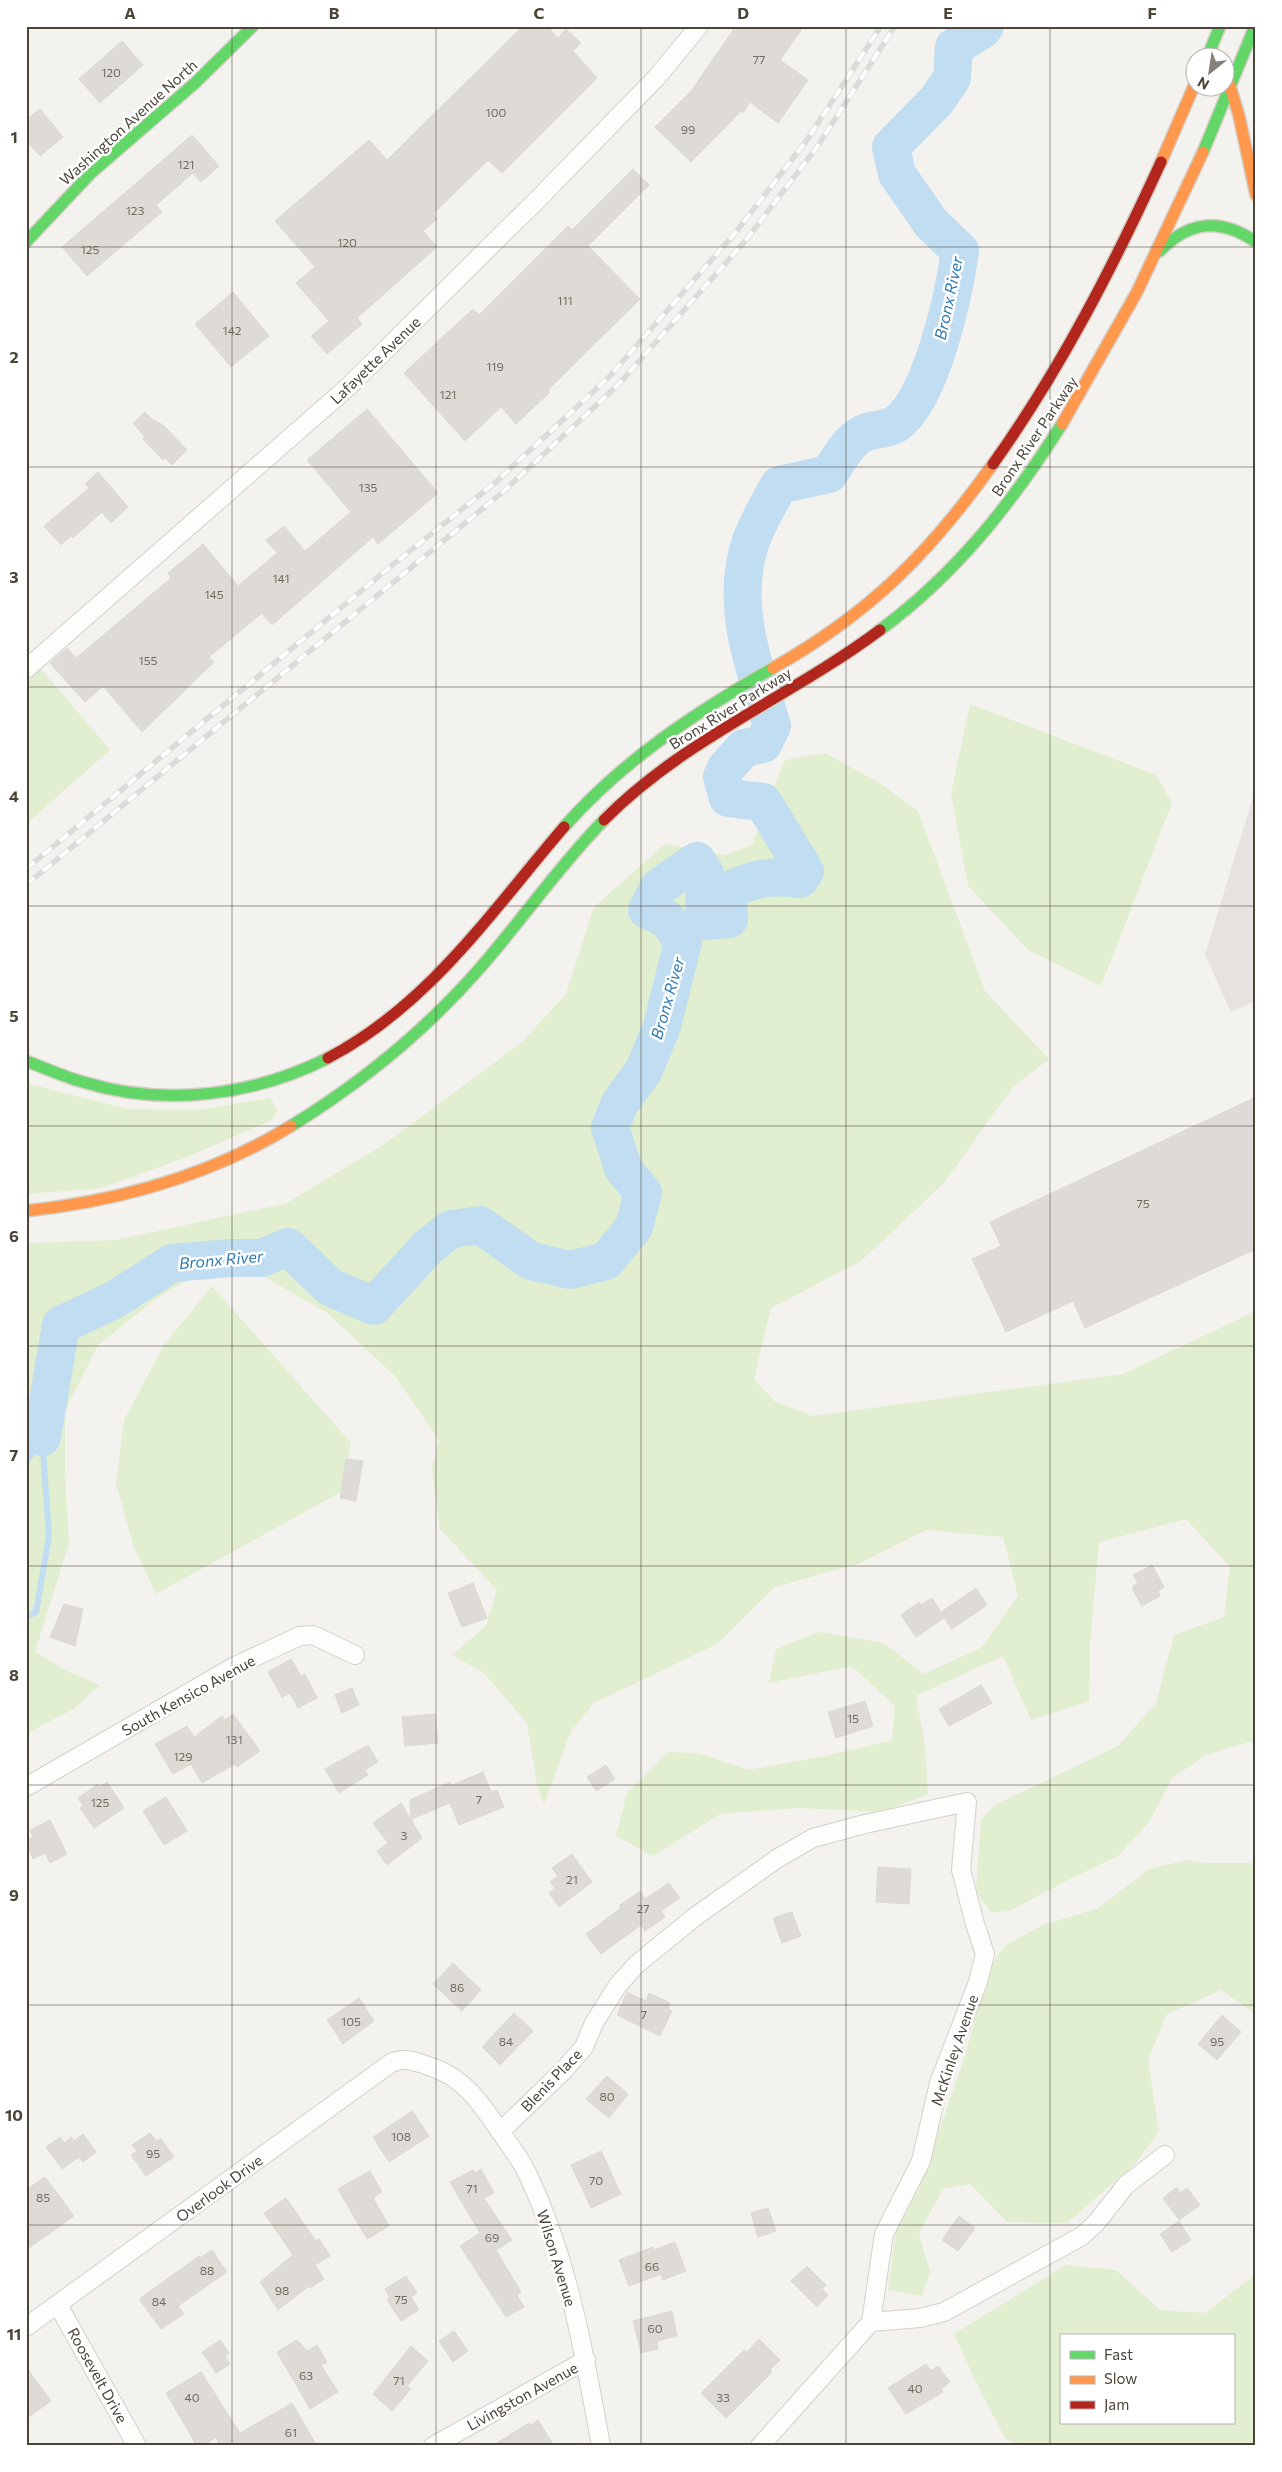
<svg xmlns="http://www.w3.org/2000/svg" width="1282" height="2472" viewBox="0 0 1282 2472" font-family="Commissioner,sans-serif">
  <style>
    .green { fill: #e1eecf; fill-rule: evenodd }
    .parking { fill: #e6e3df }
    .lines { fill: none; stroke-linecap: round; stroke-linejoin: round }
    .stream { stroke: #c0ddf1; stroke-width: 6 }
    .river { stroke: #c0ddf1; stroke-width: 38 }
    .building { fill: #dedbd6; stroke: #dcd9d4 }
    .street-casing { stroke: #d2d0cb; stroke-width: 20 }
    .fast-casing { stroke: #d3cfc5; stroke-width: 14 }
    .slow-casing { stroke: #d3cfc5; stroke-width: 14 }
    .jam-casing { stroke: #d3cfc5; stroke-width: 14 }
    .street { stroke: #fdfdfc; stroke-width: 18 }
    .fast { stroke: #63d668; stroke-width: 11 }
    .slow { stroke: #ff974d; stroke-width: 11 }
    .jam { stroke: #b3261e; stroke-width: 11 }
    .rail-casing { stroke: #dbdbda; stroke-width: 5.5 }
    .rail { stroke: #fff; stroke-width: 4; stroke-dasharray: 11; stroke-linecap: butt }
    .grid { fill: none; stroke: #4b4439; stroke-width: 1; stroke-opacity: 0.55 }
    .labels { text-anchor: middle; dominant-baseline: central; stroke-width: 5; stroke-linejoin: round; paint-order: stroke }
    .number-label { font-size: 12px; fill: #706a61 }
    .street-label { font-size: 15px; fill: #4b4439; stroke: #fff }
    .water-label { font-size: 16px; font-style: italic; fill: #2e7ab2; stroke: #fff }
    .neatline { fill: none; stroke: #4b4439; stroke-width: 2 }
    .grid-label { font-size: 16px; text-anchor: middle; font-weight: bold; fill: #4b4439 }
  </style>
  <rect width="100%" height="100%" fill="#f4f2ee"/>
  <path class="green" d="M26,651L110,750L26,824Z
    M970,704L1156,775L1172,803L1101,986L1028,950L968,886L951,794Z
    M825,753L878,782L918,811L985,991L1049,1059L1013,1087L944,1183L861,1261L771,1308L754,1379L774,1401L812,1416L1123,1374L1256,1311V1740L1206,1755L1172,1778L1150,1821L1118,1856L1068,1880L1012,1910L991,1913L976,1891L981,1820L995,1805L1118,1746L1156,1703L1174,1635L1224,1617L1230,1567L1186,1519L1099,1542L1090,1644L1089,1701L1031,1720L1003,1656L916,1696L925,1744L928,1794L882,1812L797,1808L720,1814L653,1856L616,1836L627,1793L668,1752L698,1753L749,1770L825,1756L892,1740L895,1706L852,1666L769,1683L776,1649L819,1632L884,1643L924,1674L982,1647L1018,1596L1003,1537L926,1530L860,1563L775,1587L717,1644L594,1703L571,1731L544,1804L537,1785L527,1723L484,1673L452,1655L486,1626L497,1590L440,1529L432,1468L439,1440L394,1375L327,1313L265,1277L197,1274L157,1298L98,1345L65,1411V1472L69,1543L35,1652L69,1672L100,1685L75,1708L26,1734V1243L116,1240L287,1203L383,1145L521,1043L566,994L594,907L665,844L726,855L752,845L785,760Z
    M26,1083L127,1109L199,1110L270,1098L278,1110L272,1120L187,1157L101,1188L26,1194Z
    M212,1286L351,1443L341,1492L156,1594L134,1548L116,1483L124,1420L164,1345Z
    M1186,1860L1206,1863H1256V2014L1221,1990L1166,2015L1148,2061L1159,2132L1134,2165L1067,2223L1007,2222L970,2184L943,2189L919,2233L930,2272L922,2296L888,2290L896,2232L920,2187L964,2059L990,1966L1006,1945L1045,1924L1097,1909L1149,1869Z
    M1066,2265L1116,2270L1160,2310L1205,2313L1256,2274V2446H1019L1005,2438L976,2382L954,2334ZM1061,2336H1233V2423H1061Z"/>
  <path class="parking" d="M1256,796V1001L1231,1012L1205,955L1253,797Z"/>
  <g class="lines">
    <path class="stream" d="M26,1463L42,1437
      M26,1617L36,1612L49,1536L42,1437"/>
    <path class="river" d="M42,1437L61,1325L114,1300L172,1263L231,1258H262L288,1247L330,1287L374,1306L428,1247L451,1229L480,1225L531,1261L570,1270L606,1261L634,1227L643,1193L623,1168L610,1127L620,1103L644,1070L662,1026L683,942L667,919L647,910L659,887L697,861L705,873L704,921L729,919L727,891C754,878 770,875 800,879L805,871L763,802L728,798L722,777L726,768L744,748L763,744L772,726C757,675 735,619 745,565C749,536 765,511 779,485L829,474C839,459 849,438 867,432C876,429 889,429 896,424C932,399 954,293 960,251L931,223L897,174L891,147L937,100L952,78L954,47L982,30L985,26"/>
  </g>
  <path class="building" d="M523,26H547L558,38L566,29L581,43L573,51L597,78L502,173L488,160L433,214L437,219L423,231L437,247L357,318L362,324L327,354L311,336L329,321L296,283L315,267L275,221L369,140L387,160Z
    M736,26H804L780,60L808,80L778,123L750,102L743,113L741,111L691,162L655,127L691,91Z
    M122,41L143,65L100,103L79,79Z
    M40,109L63,137L40,156L26,140V120Z
    M192,135L219,166L201,182L193,173L156,205L162,212L87,276L62,247Z
    M633,169L649,185L588,246L640,299L548,390L550,392L516,424L501,407L465,441L404,373L473,309L479,315L568,226L572,230Z
    M233,292L269,336L231,367L195,324Z
    M367,409L438,493L378,544L373,537L272,625L262,613L209,657L214,662L142,732L103,686L85,702L50,663L67,648L76,658L171,578L168,573L203,544L238,586L277,553L266,540L284,526L305,551L351,512L307,460Z
    M145,412L152,419L163,425L187,450L172,465L165,458L163,460L143,439L145,437L133,423Z
    M98,472L128,507L111,523L102,512L73,538L71,536L61,545L44,526L89,488L85,484Z
    M1256,1097V1249L1085,1328L1073,1301L1006,1332L972,1259L1001,1246L990,1222Z
    M346,1459L363,1461L356,1501L340,1498Z
    M1152,1565L1164,1587L1158,1591L1160,1596L1142,1606L1133,1590V1586L1138,1583L1133,1575Z
    M473,1583L487,1618L462,1627L448,1593Z
    M976,1588L987,1605L952,1629L944,1618L916,1637L901,1615L919,1602L921,1605L932,1598L941,1612Z
    M64,1604L83,1609L75,1646L50,1637Z
    M291,1659L301,1676L305,1674L317,1698L298,1708L290,1693L282,1697L268,1672Z
    M981,1685L992,1703L949,1726L939,1709Z
    M352,1688L359,1705L342,1713L335,1695Z
    M865,1701L873,1726L836,1738L828,1712Z
    M233,1714L260,1751L237,1767L235,1764L202,1783L191,1764L173,1774L155,1744L187,1726L194,1737L222,1716L225,1720Z
    M435,1714L438,1743L405,1746L402,1717Z
    M368,1745L378,1762L365,1770L368,1775L339,1793L325,1769Z
    M606,1765L615,1779L596,1791L587,1777Z
    M483,1772L491,1792L497,1790L504,1807L459,1825L450,1803L411,1819L410,1800L450,1782L452,1785Z
    M107,1782L124,1808L94,1828L80,1808L83,1806L78,1798L98,1784L100,1787Z
    M166,1797L187,1831L164,1845L143,1811Z
    M401,1803L422,1838L387,1865L377,1851L388,1843L373,1823Z
    M50,1820L67,1854L50,1863L45,1853L33,1859L26,1841L33,1837L30,1830Z
    M572,1854L592,1882L559,1907L549,1893L555,1888L550,1882L558,1876L552,1868Z
    M878,1867L911,1869L909,1904L876,1902Z
    M669,1883L680,1898L661,1911L665,1917L645,1931L641,1925L601,1954L586,1934L621,1908L619,1906L640,1891L645,1899Z
    M792,1912L801,1936L782,1943L773,1918Z
    M453,1963L481,1990L462,2011L433,1984Z
    M627,1992L646,2001L649,1993L670,2003L668,2009L672,2011L660,2036L617,2015Z
    M359,1998L374,2021L343,2044L327,2020Z
    M514,2013L533,2031L500,2065L482,2047Z
    M1222,2015L1241,2032L1217,2060L1198,2044Z
    M607,2076L628,2094L609,2118L586,2099Z
    M412,2111L429,2136L389,2162L373,2137Z
    M150,2133L156,2141L161,2139L174,2157L146,2176L131,2155L137,2151L132,2145Z
    M83,2134L96,2152L83,2162L79,2157L62,2169L46,2147L60,2137L64,2143L71,2137L74,2141Z
    M601,2151L621,2194L591,2208L571,2165Z
    M481,2169L494,2193L484,2198L512,2240L496,2250L521,2292L517,2295L524,2307L506,2317L460,2246L480,2233L450,2182L473,2170L474,2173Z
    M370,2171L382,2192L373,2198L389,2226L367,2239L338,2189Z
    M45,2177L74,2216L26,2250V2190Z
    M1177,2187L1180,2193L1187,2188L1200,2205L1179,2220L1163,2198Z
    M286,2198L316,2241L319,2239L330,2256L315,2265L324,2279L310,2288L309,2286L278,2310L260,2282L293,2255L264,2213Z
    M768,2208L776,2231L758,2237L751,2213Z
    M959,2216L975,2228L958,2251L942,2240Z
    M1179,2221L1191,2240L1172,2252L1160,2234Z
    M675,2242L686,2271L663,2280L661,2274L629,2286L619,2260L653,2247L654,2250Z
    M212,2250L227,2272L178,2306L184,2314L161,2329L139,2299L199,2256L200,2258Z
    M807,2266L826,2285L822,2289L828,2295L817,2307L791,2281Z
    M406,2276L417,2293L411,2297L419,2310L401,2321L387,2300L390,2298L385,2289Z
    M672,2311L677,2336L657,2341L658,2349L641,2353L633,2321Z
    M454,2331L468,2351L453,2362L439,2341Z
    M759,2339L780,2360L770,2370L772,2372L726,2418L701,2393L744,2350L747,2352Z
    M220,2340L229,2353L225,2356L230,2364L216,2373L202,2352Z
    M297,2340L307,2351L317,2345L327,2362L321,2365L338,2392L310,2409L277,2352Z
    M411,2346L428,2361L407,2386L411,2389L392,2411L373,2394Z
    M926,2364L931,2371L938,2366L950,2382L941,2389L943,2392L906,2414L888,2388Z
    M26,2367L51,2401L26,2419Z
    M201,2372L240,2433L292,2403L317,2446H220L216,2437L203,2446H197L166,2393Z
    M538,2420L554,2446H492L529,2423L531,2425Z"/>
  <g class="lines">
    <defs>
      <path id="street" d="M26,669L348,387L539,198L657,77L699,26
        M26,1787L235,1666L300,1636L313,1635L355,1655
        M500,2132L564,2070L584,2047L594,2023L618,1985L637,1964L696,1916L778,1858L813,1838L865,1824L967,1802L961,1870L975,1924L985,1954L978,1982L939,2083L921,2161L884,2234L871,2322L760,2446
        M58,2305L137,2446
        M871,2322L920,2318L944,2312L1082,2236L1096,2223L1126,2185L1165,2155
        M26,2327L391,2063C407,2056 419,2063 434,2068C463,2078 480,2102 497,2127C506,2141 519,2156 526,2171C568,2257 584,2352 601,2446
        M433,2446L586,2360"/>
      <path id="fast" d="M1207,58L1220,26
        M1203,152L1255,26
        M26,242L91,173L195,83L253,26
        M1160,251C1190,220 1221,218 1256,242
        M880,630C956,574 1012,503 1062,424
        M564,827C623,760 695,713 773,668
        M26,1061C45,1068 64,1077 83,1082C164,1107 253,1096 328,1058
        M291,1126C361,1083 425,1031 480,968C522,920 559,866 604,820"/>
      <path id="slow" d="M1227,76L1239,116L1256,195
        M1161,162L1194,86
        M1062,424L1137,292L1203,152
        M773,668C870,613 929,554 993,464
        M26,1211C119,1201 210,1176 291,1126"/>
      <path id="jam" d="M993,464C1060,370 1113,267 1161,162
        M604,820C685,738 789,698 880,630
        M328,1058C429,1005 491,912 564,827"/>
    </defs>
    <use href="#street" class="street-casing"/>
    <use href="#fast" class="fast-casing"/>
    <use href="#slow" class="slow-casing"/>
    <use href="#jam" class="jam-casing"/>
    <use href="#street" class="street"/>
    <use href="#fast" class="fast"/>
    <use href="#slow" class="slow"/>
    <use href="#jam" class="jam"/>
    <defs>
      <path id="rail" d="M26,869L390,567L496,482L609,377L736,232L807,140L881,26
        M26,885L504,491L618,385L746,240L817,147L895,26"/>
    </defs>
    <use href="#rail" class="rail-casing"/>
    <use href="#rail" class="rail"/>
  </g>
  <path class="grid" d="M232,26V2446M436,26V2446M641,26V2446M846,26V2446M1050,26V2446M26,247H1256M26,467H1256M26,687H1256M26,906H1256M26,1126H1256M26,1346H1256M26,1566H1256M26,1785H1256M26,2005H1256M26,2225H1256"/>
  <g class="labels">
    <g class="number-label">
      <text x="759" y="59">77</text>
      <text x="111" y="72">120</text>
      <text x="496" y="112">100</text>
      <text x="688" y="129">99</text>
      <text x="186" y="164">121</text>
      <text x="135" y="210">123</text>
      <text x="347" y="242">120</text>
      <text x="90" y="249">125</text>
      <text x="565" y="300">111</text>
      <text x="232" y="330">142</text>
      <text x="495" y="366">119</text>
      <text x="448" y="394">121</text>
      <text x="368" y="487">135</text>
      <text x="281" y="578">141</text>
      <text x="214" y="594">145</text>
      <text x="148" y="660">155</text>
      <text x="1143" y="1203">75</text>
      <text x="853" y="1718">15</text>
      <text x="234" y="1739">131</text>
      <text x="183" y="1756">129</text>
      <text x="479" y="1799">7</text>
      <text x="100" y="1802">125</text>
      <text x="404" y="1835">3</text>
      <text x="572" y="1879">21</text>
      <text x="643" y="1908">27</text>
      <text x="457" y="1987">86</text>
      <text x="644" y="2014">7</text>
      <text x="351" y="2021">105</text>
      <text x="506" y="2041">84</text>
      <text x="1217" y="2041">95</text>
      <text x="607" y="2096">80</text>
      <text x="401" y="2136">108</text>
      <text x="153" y="2153">95</text>
      <text x="596" y="2180">70</text>
      <text x="472" y="2188">71</text>
      <text x="43" y="2197">85</text>
      <text x="492" y="2237">69</text>
      <text x="652" y="2266">66</text>
      <text x="207" y="2270">88</text>
      <text x="282" y="2290">98</text>
      <text x="401" y="2299">75</text>
      <text x="159" y="2301">84</text>
      <text x="655" y="2328">60</text>
      <text x="306" y="2375">63</text>
      <text x="399" y="2380">71</text>
      <text x="915" y="2388">40</text>
      <text x="192" y="2397">40</text>
      <text x="723" y="2397">33</text>
      <text x="291" y="2432">61</text>
    </g>
    <g class="street-label">
      <text transform="translate(128 122) rotate(-42)">Washington Avenue North</text>
      <text transform="translate(375 360) rotate(-44)">Lafayette Avenue</text>
      <text transform="translate(1034 436) rotate(-56)">Bronx River Parkway</text>
      <text transform="translate(730 708) rotate(-32)">Bronx River Parkway</text>
      <text transform="translate(188 1695) rotate(-29)">South Kensico Avenue</text>
      <text transform="translate(954 2050) rotate(-71)">McKinley Avenue</text>
      <text transform="translate(551 2080) rotate(-46)">Blenis Place</text>
      <text transform="translate(219 2188) rotate(-36)">Overlook Drive</text>
      <text transform="translate(557 2258) rotate(73)">Wilson Avenue</text>
      <text transform="translate(98 2375) rotate(61)">Roosevelt Drive</text>
      <text transform="translate(522 2396) rotate(-29)">Livingston Avenue</text>
    </g>
    <g class="water-label">
      <text transform="translate(948 298) rotate(-78)">Bronx River</text>
      <text transform="translate(667 998) rotate(-74)">Bronx River</text>
      <text transform="translate(221 1259) rotate(-5)">Bronx River</text>
    </g>
  </g>
  <rect width="1282" height="2472" fill="none" stroke="#ffffff" stroke-width="55"/>
  <rect x="1060" y="2334" width="175" height="90" fill="#ffffff" stroke="#b7b4b0"/>
  <rect x="1070" y="2351" width="25" height="8" fill="#63d668" stroke="#b7b4b0"/>
  <text x="1104" y="2360" font-size="15" fill="#4b4439">Fast</text>
  <rect x="1070" y="2376" width="25" height="8" fill="#ff974d" stroke="#b7b4b0"/>
  <text x="1104" y="2384" font-size="15" fill="#4b4439">Slow</text>
  <rect x="1070" y="2401" width="25" height="8" fill="#b3261e" stroke="#b7b4b0"/>
  <text x="1104" y="2410" font-size="15" fill="#4b4439">Jam</text>
  <g transform="translate(1210 72) rotate(210)"><circle r="24" fill="#ffffff" stroke="#b7b4b0"/>
  <path d="M0-4L9 19L0 12L-9 19Z" fill="#868178"/>
  <text y="-8" font-size="14" font-weight="bold" text-anchor="middle" fill="#4b4439">N</text>
  </g>
  <rect x="28" y="28" width="1226" height="2416" class="neatline"/>
  <g class="grid-label">
    <text x="130" y="19">A</text>
    <text x="334" y="19">B</text>
    <text x="539" y="19">C</text>
    <text x="743" y="19">D</text>
    <text x="948" y="19">E</text>
    <text x="1152" y="19">F</text>
    <text x="14" y="143">1</text>
    <text x="14" y="363">2</text>
    <text x="14" y="583">3</text>
    <text x="14" y="802">4</text>
    <text x="14" y="1022">5</text>
    <text x="14" y="1242">6</text>
    <text x="14" y="1461">7</text>
    <text x="14" y="1681">8</text>
    <text x="14" y="1901">9</text>
    <text x="14" y="2121">10</text>
    <text x="14" y="2340">11</text>
  </g>
</svg>
